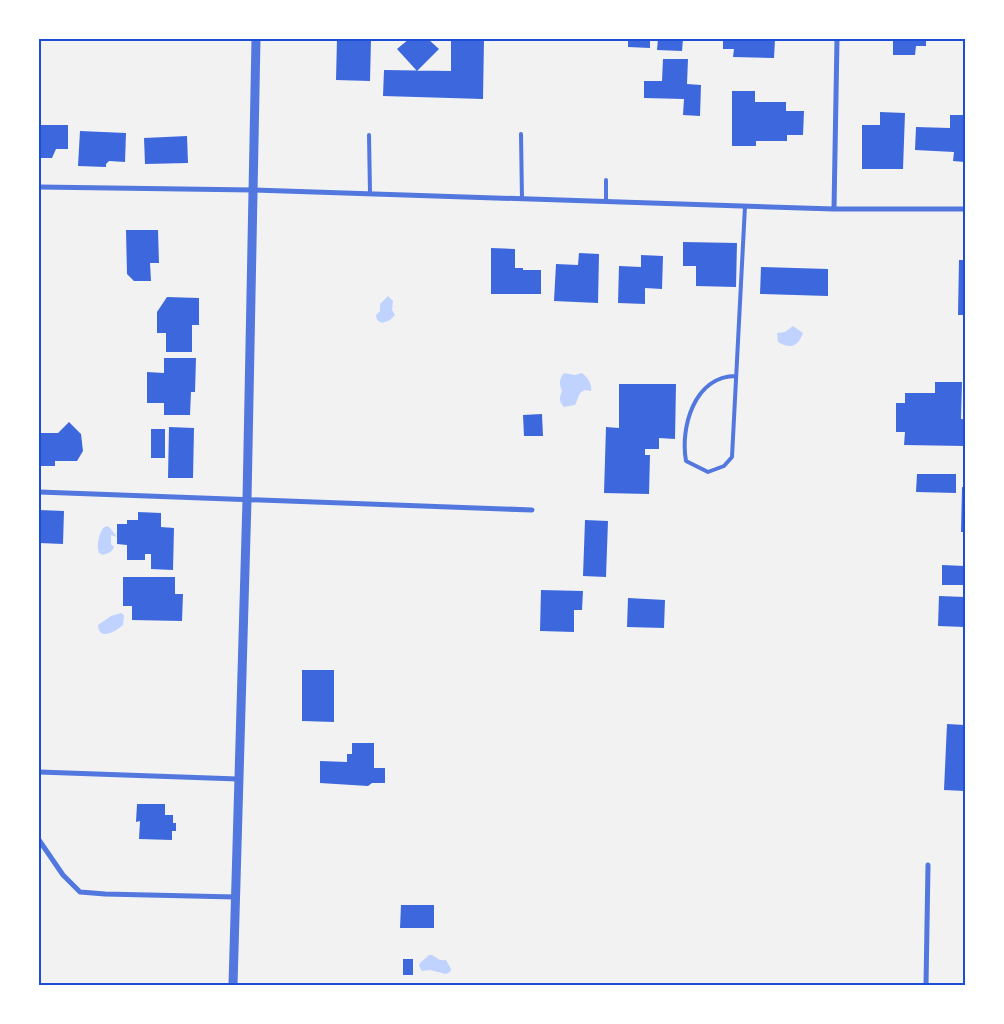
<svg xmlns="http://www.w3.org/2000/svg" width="1004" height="1024" viewBox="0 0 1004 1024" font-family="Poppins,sans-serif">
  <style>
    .water { fill: #bfd3fe }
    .building { fill: #3d67dc }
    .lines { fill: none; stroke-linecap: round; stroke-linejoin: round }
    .service { stroke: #5277de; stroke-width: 4 }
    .minor { stroke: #5277de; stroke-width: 5 }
    .tertiary { stroke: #5277de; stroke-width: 9 }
    .neatline { fill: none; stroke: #1d4ed8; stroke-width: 2 }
  </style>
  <rect width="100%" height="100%" fill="#f2f2f2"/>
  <path class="water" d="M388,296L393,301L392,310L395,315L390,320L382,323L377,320L376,315L380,311V304Z
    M793,326L803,333C798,347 790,349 778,342L777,333L785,332Z
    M564,373L575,375L582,373C588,378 592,383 591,391L585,390L580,393L575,405L564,407C559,402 559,398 562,391C559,384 559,379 564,373Z
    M107,526L110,528L117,537L111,535V544L114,547C112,552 109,553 103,555L99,553C96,545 99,535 103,528Z
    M121,613L124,615L123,625C116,631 99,642 98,625L111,616Z
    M429,955H432L440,960H446L451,969L450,972L446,974L430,970L422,971L419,966L420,963Z"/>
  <path class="building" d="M337,39H371L370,81L336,80Z
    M409,39H428L439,49L417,71L397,49Z
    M451,39H484L483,99L383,96L384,70L451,71Z
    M628,39H650V48L628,47Z
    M658,39H683L682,51L657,50Z
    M723,39H775L774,58L733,57L734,49H723Z
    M893,39H926V46H916L915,55H893Z
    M663,59H688L687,84L701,85L700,116L683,115L684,99L644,98V81H662Z
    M732,91H755V102H786V111H804L803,135H787V141H756V146H732Z
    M880,112L905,113L903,169H862V125H880Z
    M950,115H965V162L953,161L954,152L915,150L916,127L950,128Z
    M39,125H68V149H56L52,158H39Z
    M80,131L126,133L125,162L109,161L106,164V167L78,166Z
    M187,136L188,163L145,164L144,138Z
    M126,230H158L159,263H150L151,281H134L127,274Z
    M683,242L737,243L736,287L696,286V266H683Z
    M491,248L515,249V268H523V270H541V294H491Z
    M579,253L599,254L598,303L554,301L556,264L578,265Z
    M641,255L663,256L662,289L645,288V304L618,303L619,266L641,267Z
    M959,260H965V315H958Z
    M761,267L828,269V296L760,294Z
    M167,297L199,298V325H192V352H166V333H157V312Z
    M164,358H196L195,392H191L190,415H164V403H147V372L164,373Z
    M935,382H962L961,419H965V446L904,445L905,432H896V403H905V393H935Z
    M619,384H676L675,439L659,438V449H645V455H650L649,494L604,493L606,427L619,428Z
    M542,414L543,436H524L523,415Z
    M69,422L81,434L83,451L77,461H55V466H39V433H58Z
    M169,427L194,428L193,478H168Z
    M151,429H165V458H151Z
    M917,474H956V493L916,492Z
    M962,487H965V532H961Z
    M39,510L64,511L63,544L39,543Z
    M138,512L161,513V527L174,528L173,570L151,569V554H145V560H127V545L117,544V524H127V520H138Z
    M585,520L608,521L606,577L583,576Z
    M942,565L965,566V585H942Z
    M123,577H175V594H183L182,621L132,620V606H123Z
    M541,590L583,591L582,610H574V632L540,631Z
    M939,596L965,597V627L938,626Z
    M628,598L665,600L664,628L627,627Z
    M302,670H334V722L302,721Z
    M947,724L965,725V791L944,790Z
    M352,743H374V768H385V783H372L368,786L320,783V761L347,762V754H352Z
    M137,804H165V815H173V823H176V831H172V840L139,839L140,821L136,822Z
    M401,905H434V928H400Z
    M403,959H413V975H403Z"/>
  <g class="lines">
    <path class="service" d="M521,134L522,199
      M369,135L370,193
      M606,201V180
      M736,376C694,376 680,428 686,461L708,472L724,466L732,457L745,206"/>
    <path class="minor" d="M39,187L253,190L834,209H965
      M834,209L837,39
      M39,492L532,510
      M39,772L238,779
      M39,840L63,875L80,892L105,894L235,897
      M926,985L928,865"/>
    <path class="tertiary" d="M233,985L247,500L256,39"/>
  </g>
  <rect width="1004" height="1024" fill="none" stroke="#ffffff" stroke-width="80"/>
  <rect x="40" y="40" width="924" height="944" class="neatline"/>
</svg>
